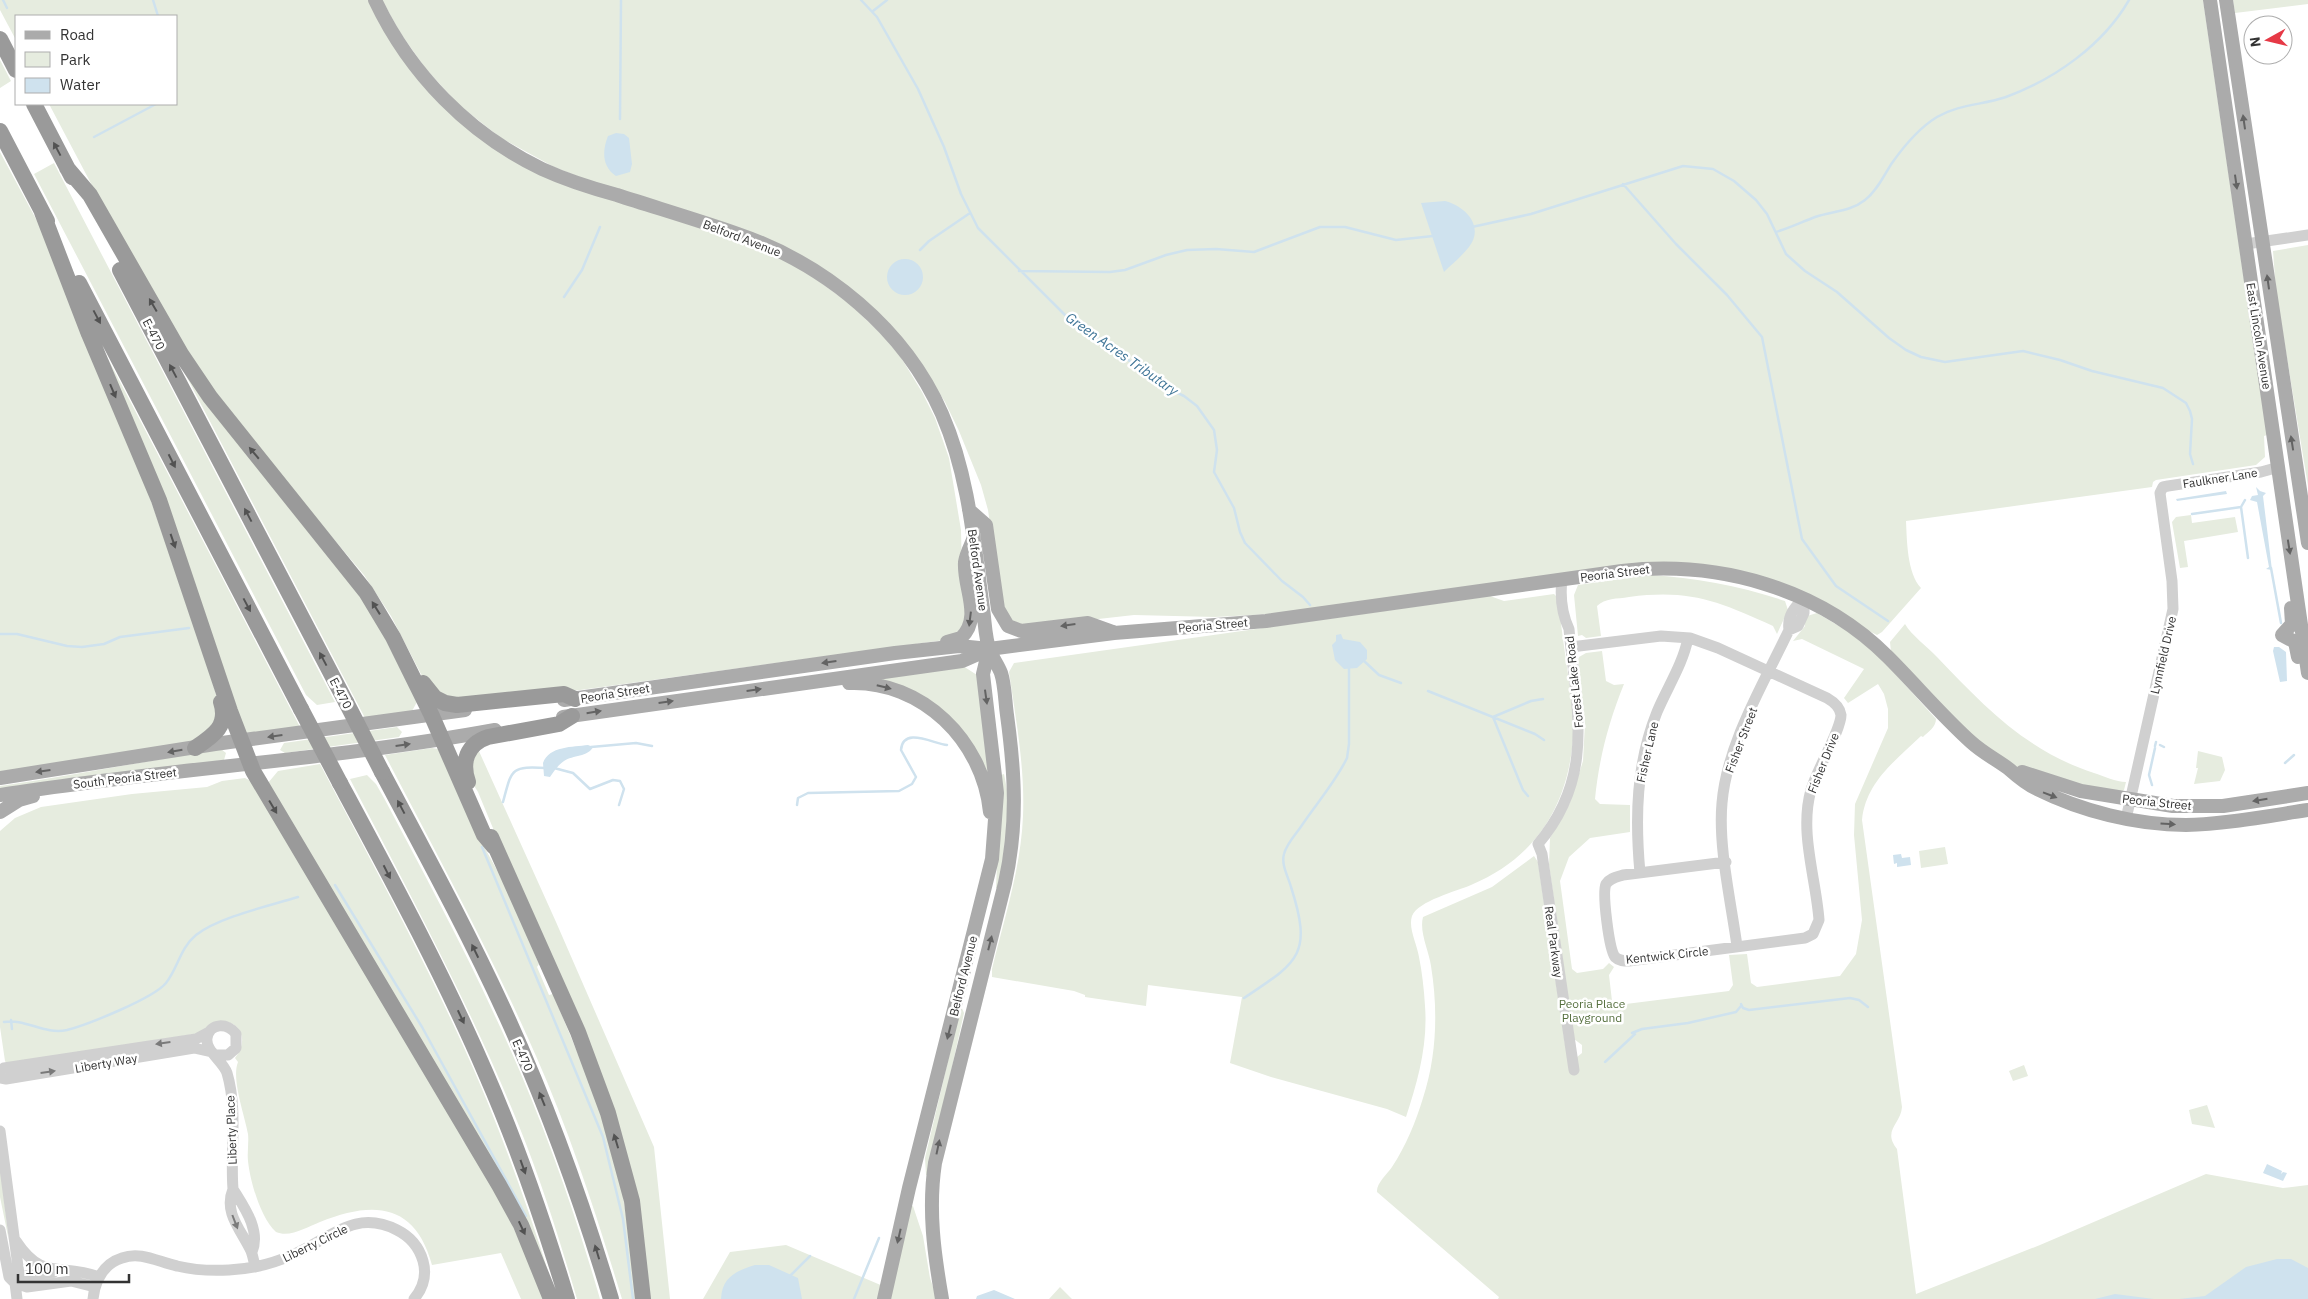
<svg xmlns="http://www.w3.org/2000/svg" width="2308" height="1299" viewBox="0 0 2308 1299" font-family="'IBM Plex Sans',sans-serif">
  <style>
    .green { fill: #e6ecdf }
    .water { fill: #cfe2ee }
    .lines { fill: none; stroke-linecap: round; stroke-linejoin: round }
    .stream { stroke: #cfe2ee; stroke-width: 2.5 }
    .minor { stroke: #d0d0d0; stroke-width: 11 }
    .major { stroke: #ababab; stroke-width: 14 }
    .highway { stroke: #9a9a9a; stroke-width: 16 }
    .highway-bridge { stroke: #9a9a9a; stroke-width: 16 }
    .oneway { fill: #636363 }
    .oneway2 { fill: #525252 }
    .oneway3 { fill: #7a7a7a }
    .labels { text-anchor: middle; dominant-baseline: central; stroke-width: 5; stroke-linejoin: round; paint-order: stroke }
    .street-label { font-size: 12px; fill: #333; stroke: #fff }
    .park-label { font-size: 12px; fill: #56703f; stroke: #fff }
    .water-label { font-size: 14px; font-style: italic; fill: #3f7597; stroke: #fff }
  </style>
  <rect width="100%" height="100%" fill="#fff"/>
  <path class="green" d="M0,0H369L479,137L707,230L767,251L809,274L851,305L883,336L900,356L922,392L935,418L949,458L961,530L962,573L968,618L952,639L580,690L461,702L441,697L422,676L391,616L364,575L273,467L191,361L105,210L49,104H176V16H16V40L0,10Z
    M382,0H2203L2267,435L2264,436L2265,457L2256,465L2156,480L2153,482L2152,487L1906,521C1907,541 1907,573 1921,588L1882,632L1877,635L1759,576L1716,566L1674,562L1649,563L1271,614L1215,617L1134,615L1018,628L1003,613L988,510L981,485L959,431L945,402L917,358L830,274L554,167L501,138L459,105L426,69L401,34Z
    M2233,0H2308V4L2235,13Z
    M0,60L11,81L0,88Z
    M0,152L44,234L149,495L208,666L219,705L218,722L189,743L0,773Z
    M54,163L335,702L317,705L306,695L34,174Z
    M2308,245V486L2276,291L2273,251Z
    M107,357L129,399L300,727L249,734L245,733Z
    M182,368L371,610L417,702L412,711L365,718Z
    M2191,515L2192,523L2235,517L2238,532L2184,541L2188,567L2180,568L2172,522L2176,517Z
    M1650,575C1696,578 1741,586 1785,601L1788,610L1777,634L1773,626C1718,601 1690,589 1629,597C1617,599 1605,598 1597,606L1601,636L1586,638L1582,635L1578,636L1574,595L1578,585Z
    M1554,594L1558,598C1561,626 1565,654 1569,681C1571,695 1574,709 1574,723C1572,797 1542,855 1471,885C1457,891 1418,901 1412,916C1408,928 1417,944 1419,957C1422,972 1424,989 1425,1006C1428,1044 1418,1081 1406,1117L1387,1109L1271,1077L1230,1063L1242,997L1148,985L1146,1006L1085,997V995L1074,991L992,977V969C1004,919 1021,868 1023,816C1025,768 1016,720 1009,672L1014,663L1490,596L1504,601Z
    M1817,613L1849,632L1878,655L1936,719C1936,727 1928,732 1923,737L1921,736C1895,761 1866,782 1862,820L1902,1107C1901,1124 1882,1130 1897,1149L1916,1294L2040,1245L2206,1174L2283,1188L2308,1185V1299H1498L1499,1297L1377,1192C1376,1184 1387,1174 1392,1167C1406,1146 1416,1121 1423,1098C1437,1056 1438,1009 1431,966C1429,951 1419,932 1423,917L1492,887L1534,856L1538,862L1565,1044L1577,1057L1582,1053V1045L1574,1039L1549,865L1550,838L1569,805L1583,761L1585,723L1578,660L1579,657L1586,653L1602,651L1606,681L1614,685L1624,684C1609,721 1599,758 1595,799L1600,804L1630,805V832L1590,838L1569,857L1560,881L1572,969L1577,973L1603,969L1609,963L1614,967L1609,975L1612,1001L1618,1005L1729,991L1733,985L1729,955L1747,954L1751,983L1757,987L1840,976L1856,954L1862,920L1854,835L1855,804L1888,728V709L1884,694L1878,684L1848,703L1844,698L1864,669L1802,639L1793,641L1805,626L1804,623L1807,616Z
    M1905,624C1912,636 1927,646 1937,657C1984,706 2026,751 2094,773C2104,776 2116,782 2126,782L2124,790L2120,793C2091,786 2059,783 2031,773C1976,753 1931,693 1891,652L1890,642Z
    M963,666L977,675L993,784L967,740L876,678Z
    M397,727L402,732L399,737L285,753L280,750L284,743Z
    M432,748L438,749L481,841L504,883L539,964L537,967L549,995L553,994L595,1095L618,1164L639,1299H622C597,1217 571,1135 536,1056C491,953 437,855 385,755Z
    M221,749L226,753L224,760L0,790V786C74,775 147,761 221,749Z
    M478,749L556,922L654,1147L670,1299H648L640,1216L514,879L478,792L468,776Z
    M2198,751L2222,757L2225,770L2220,781L2194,784L2198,768H2196Z
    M320,764C368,855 418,947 461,1041C495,1115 523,1192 548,1271L268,783L278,771Z
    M1004,774L1010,805L999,888H996L1001,775Z
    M367,775L376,784L384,798C422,870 461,942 495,1016C538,1107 572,1202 600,1299H577C560,1241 542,1183 519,1126C471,1007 409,893 350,779Z
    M245,778L251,781L489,1176L547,1299H521L501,1253L432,1265C415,1202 372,1201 320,1222C307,1227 290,1238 276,1232C261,1219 250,1181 248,1161C247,1152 249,1143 248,1134C245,1116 231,1079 238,1062L235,1058C249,1041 242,1020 218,1021L201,1033L7,1064L5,1061L0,1027V831L15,818L41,807L132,794L207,787L222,781Z
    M1945,847L1948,864L1921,868L1919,851Z
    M961,1006L964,1013L928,1175H926L925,1158Z
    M2024,1065L2028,1076L2013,1081L2009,1071Z
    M2207,1105L2215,1128L2192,1124L2189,1110Z
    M0,1164L9,1241L0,1197Z
    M913,1206L923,1236L930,1278L937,1299H888L910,1207Z
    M786,1245L883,1286L880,1299H703L730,1252Z
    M1060,1287L1072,1299H1049Z"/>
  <path class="water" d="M616,133L624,134L629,138L632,164L630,172L616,176C602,167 602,151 608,136Z
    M1445,201C1465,206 1485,226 1469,247C1462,256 1452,264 1444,272L1421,203Z
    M887 277a18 18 0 1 1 36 0a18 18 0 1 1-36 0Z
    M2256,487L2260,491L2266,493L2263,496L2272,570L2266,569L2269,567L2257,502L2250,500L2252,496L2258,495Z
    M2226,491L2227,494L2177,501L2176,499Z
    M1341,634L1343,639L1360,642L1367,650V659L1357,668L1344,669L1335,660L1332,645L1336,641V635Z
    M2274,647H2279L2286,652L2287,681L2280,682L2273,651Z
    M588,745L593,747C588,757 573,755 564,761C558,765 554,771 550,777L544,776L543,763C549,746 573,747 588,745Z
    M1901,854L1902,858L1910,857L1911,865L1897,867V863L1894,864L1893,855Z
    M2267,1164L2282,1171L2281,1174L2283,1172L2287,1173L2283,1181L2263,1173Z
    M2277,1259H2291L2308,1268V1299H2179L2205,1296L2246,1267Z
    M755,1265H769L798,1278L802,1299H721C722,1277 736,1271 755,1265Z
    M994,1290L1015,1299H976L977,1296Z
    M2115,1294L2154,1299H2095Z"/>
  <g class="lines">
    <path class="stream" d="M3,0L7,8
      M153,0L158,16
      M861,0L877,17L918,89L944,147L961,194L978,228L1065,315L1169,389L1184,396L1197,406L1214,430L1217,450L1214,472L1234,508L1240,532L1245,543L1282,581L1303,597L1310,605
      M873,11L887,0
      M620,119L621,0
      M94,137L156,104
      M1623,184L1676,244L1727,295L1762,337L1802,539L1836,586L1888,621
      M1472,227L1531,214L1683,166L1713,169L1734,181L1756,200L1767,214L1786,254L1805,271L1837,292L1889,338L1906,350L1921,357L1945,362L2023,351L2060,360L2092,371L2163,388L2186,403L2190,411L2192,419L2190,454L2193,464
      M1776,232C1790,228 1802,222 1815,217C1832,211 1850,212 1865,200C1877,191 1884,175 1892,163C1904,146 1919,128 1937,117C1959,104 1983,105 2006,97C2055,79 2103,45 2129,0
      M920,250L929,241L970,213
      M1019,271L1110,272L1125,270L1166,255L1187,250L1216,249L1254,252L1320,227H1345L1396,240L1433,236
      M564,297L582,270L600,227
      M2245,500L2241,507L2248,558
      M2192,514L2241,507
      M2271,568L2281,623
      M0,634H17L67,646L82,647L104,644L120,637L189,628
      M1363,660L1379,675L1401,683
      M1428,691L1535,734L1544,740
      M2160,745L2164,747
      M2155,746L2156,742
      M591,747L636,743L652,746
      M2285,763L2294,755
      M554,768L573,773L590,789L613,780L620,781L624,789L619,805
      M2152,785L2149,775L2155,748
      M1528,796L1523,790L1493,717L1531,701L1543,699
      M503,802C512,769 510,766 546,768
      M797,805L798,798L808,793L899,791L912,784L916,777L901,750C903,726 934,744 947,745
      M482,847L603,1137L623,1219L633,1299
      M335,885L422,1027L526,1216
      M1244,998C1298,962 1313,955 1291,887C1288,876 1281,865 1284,854C1286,845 1294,836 1300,828C1315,805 1335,783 1347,758L1349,744V667
      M1741,1004L1743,1008L1749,1010L1850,998L1859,1000L1868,1007
      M11,1020L12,1029
      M4,1022C25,1018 44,1035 67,1030C87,1025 154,998 166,983C178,968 180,948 196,935C219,917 269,906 298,897
      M1632,1033L1642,1029L1688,1023L1736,1012L1741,1006
      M1605,1062L1635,1034
      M790,1276L810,1256
      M854,1299L879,1238"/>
    <path class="minor" d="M2246,244L2308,235
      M1562,579C1560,596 1562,614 1569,629C1576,709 1596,776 1538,844L1542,854L1574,1070
      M1789,630L1798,626L1804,613V598
      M1571,647L1661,636L1690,638L1718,648L1827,698C1834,702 1840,707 1841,715C1841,730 1816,771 1811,790C1799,832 1816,878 1819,920L1813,934L1805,938L1629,961C1624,961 1619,961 1615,957C1609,949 1602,893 1606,884C1610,878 1617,877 1623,875L1726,862
      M2126,819L2173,609L2172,581L2160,493L2163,487L2168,486L2261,472L2279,467
      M1640,873C1635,818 1636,764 1657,712C1667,688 1683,664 1688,638
      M1737,946C1731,902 1718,846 1722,803C1727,743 1764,683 1789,630C1787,616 1794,608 1804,598
      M216,1055H228L236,1048V1034C228,1023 210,1022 207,1038C205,1051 223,1061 227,1073C238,1110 230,1151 233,1189C223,1213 242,1231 251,1251C253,1256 254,1262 255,1267
      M0,1071L4,1068L196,1039L209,1032
      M0,1078L6,1079L194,1048L212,1052
      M0,1131L19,1274L15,1283L17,1299
      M233,1189C244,1207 261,1230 252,1252
      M0,1230L9,1277L15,1283
      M16,1241C43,1282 60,1262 99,1277
      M15,1283L27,1287L71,1281L95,1287
      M15,1283L26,1276L54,1272
      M93,1299C95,1281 103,1264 122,1258C141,1251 158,1262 177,1266C194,1270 212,1271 229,1270C251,1269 272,1264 292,1255C329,1240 354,1208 397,1230C409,1236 419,1247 423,1261C427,1275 423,1288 414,1299"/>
    <path class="major" d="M375,0C410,74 469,134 542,169C566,180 591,188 617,195C657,208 698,220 738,234C825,264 905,329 942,414C969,476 974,543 983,609C985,622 985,639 990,651C993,659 998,665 1001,673C1005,685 1005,701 1007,715C1015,774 1018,824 1005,883L935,1163C928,1209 934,1253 942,1299
      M2210,0L2308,673
      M2226,0L2308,543
      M969,510L986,525L998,609L1008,626L1021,631L1088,623L1113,632
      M2291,608L2292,624L2282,635L2295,642L2298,657
      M947,642L961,638C983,617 963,588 965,562C966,555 970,547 973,540
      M849,683C922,680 983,741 990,812
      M564,700L895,653L959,646L989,649L1114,633L1266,621L1622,571C1718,560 1819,588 1888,657C1916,685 1942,716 1971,742C1983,753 1997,760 2009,769C2018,777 2026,784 2037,789C2081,811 2136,825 2186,825C2226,824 2268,816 2308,810
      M563,717L962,661L987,650
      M2022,772L2081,791L2173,806H2223L2308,793
      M0,778L215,744L465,710
      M0,795C164,769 331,760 495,730
      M0,812L19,800L33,796
      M884,1299L909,1188L992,859L997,793L983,674L989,649"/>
    <path class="highway" d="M0,39L16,70
      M34,104L72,177
      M0,131L47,221
      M67,168L90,195L181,354L210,397L366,592L393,637L431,714L484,835L494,847
      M42,212L89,334L159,500L230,711L253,771L499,1185L521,1225L551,1299
      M120,270L346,702
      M79,283L301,709
      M423,683L435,698L445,703L457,705L564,694L575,699
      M195,748C213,736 229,726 221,702
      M382,772C425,853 468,932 506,1015C548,1107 582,1202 611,1299
      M468,782C461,762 467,744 488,737L559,724L572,716
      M340,783C391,878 443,974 486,1074C518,1147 544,1223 567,1299
      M491,837L578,1032L608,1113L632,1201L643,1299"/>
    <path class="highway-bridge" d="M346,702L382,772
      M301,709L340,783"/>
  </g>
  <defs><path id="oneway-solid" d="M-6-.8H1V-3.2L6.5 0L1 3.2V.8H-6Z" transform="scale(1.25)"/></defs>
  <g class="oneway">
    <use href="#oneway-solid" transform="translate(2244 122) rotate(-98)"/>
    <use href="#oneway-solid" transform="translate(2236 182) rotate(82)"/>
    <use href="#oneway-solid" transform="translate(2268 282) rotate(-98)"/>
    <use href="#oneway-solid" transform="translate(2292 443) rotate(-99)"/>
    <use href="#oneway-solid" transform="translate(2289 547) rotate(81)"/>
    <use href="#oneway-solid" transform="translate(970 619) rotate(97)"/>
    <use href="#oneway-solid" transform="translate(1068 625) rotate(172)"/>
    <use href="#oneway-solid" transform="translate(829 662) rotate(172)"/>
    <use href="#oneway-solid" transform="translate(884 687) rotate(14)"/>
    <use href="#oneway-solid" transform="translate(754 690) rotate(-8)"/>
    <use href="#oneway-solid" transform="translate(986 697) rotate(82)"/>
    <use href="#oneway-solid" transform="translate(666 702) rotate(-8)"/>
    <use href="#oneway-solid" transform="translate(594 712) rotate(-9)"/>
    <use href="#oneway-solid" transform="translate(275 736) rotate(172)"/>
    <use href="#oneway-solid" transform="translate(403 745) rotate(-8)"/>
    <use href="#oneway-solid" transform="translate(175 751) rotate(170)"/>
    <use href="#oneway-solid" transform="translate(43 771) rotate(172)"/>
    <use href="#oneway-solid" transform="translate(2050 795) rotate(21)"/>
    <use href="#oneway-solid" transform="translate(2260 800) rotate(171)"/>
    <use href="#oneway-solid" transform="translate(2168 824) rotate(4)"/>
    <use href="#oneway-solid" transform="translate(990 943) rotate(-76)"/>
    <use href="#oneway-solid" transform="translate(949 1032) rotate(104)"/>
    <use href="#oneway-solid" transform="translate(938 1147) rotate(-78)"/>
    <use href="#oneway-solid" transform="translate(899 1236) rotate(103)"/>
  </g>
  <g class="oneway2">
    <use href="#oneway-solid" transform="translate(57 149) rotate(-118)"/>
    <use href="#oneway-solid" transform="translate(153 305) rotate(-120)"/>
    <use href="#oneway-solid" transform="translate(97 317) rotate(62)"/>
    <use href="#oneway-solid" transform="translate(173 371) rotate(-118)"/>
    <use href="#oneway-solid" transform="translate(113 391) rotate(67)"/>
    <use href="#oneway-solid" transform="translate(254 453) rotate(-130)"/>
    <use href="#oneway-solid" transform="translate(172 461) rotate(63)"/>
    <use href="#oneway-solid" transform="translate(248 515) rotate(-118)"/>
    <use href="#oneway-solid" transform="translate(173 541) rotate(71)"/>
    <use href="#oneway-solid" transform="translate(247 605) rotate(62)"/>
    <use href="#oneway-solid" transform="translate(376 608) rotate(-122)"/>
    <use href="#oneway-solid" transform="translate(323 659) rotate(-118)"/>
    <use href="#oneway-solid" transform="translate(273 807) rotate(59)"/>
    <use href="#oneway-solid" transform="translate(401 807) rotate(-118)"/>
    <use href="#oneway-solid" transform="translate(387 872) rotate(63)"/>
    <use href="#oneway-solid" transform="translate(475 951) rotate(-116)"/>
    <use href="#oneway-solid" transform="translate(461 1017) rotate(65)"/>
    <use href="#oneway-solid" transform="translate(542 1099) rotate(-112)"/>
    <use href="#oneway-solid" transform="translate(616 1141) rotate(-107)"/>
    <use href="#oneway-solid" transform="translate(523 1167) rotate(70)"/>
    <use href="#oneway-solid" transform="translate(522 1228) rotate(65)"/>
    <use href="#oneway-solid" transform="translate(597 1252) rotate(-107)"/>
  </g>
  <g class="oneway3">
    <use href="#oneway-solid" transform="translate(163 1043) rotate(172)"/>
    <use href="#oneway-solid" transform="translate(48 1072) rotate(-8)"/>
    <use href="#oneway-solid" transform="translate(235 1222) rotate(69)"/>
  </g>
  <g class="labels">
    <g class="street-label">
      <text transform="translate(742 238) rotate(21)">Belford Avenue</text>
      <text transform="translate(154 334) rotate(62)">E-470</text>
      <text transform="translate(2259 336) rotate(81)">East Lincoln Avenue</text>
      <text transform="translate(2220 478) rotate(-9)">Faulkner Lane</text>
      <text transform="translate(978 570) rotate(82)">Belford Avenue</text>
      <text transform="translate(1615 573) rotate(-7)">Peoria Street</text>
      <text transform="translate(1213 625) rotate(-5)">Peoria Street</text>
      <text transform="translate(2163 655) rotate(-77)">Lynnfield Drive</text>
      <text transform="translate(1574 682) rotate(-96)">Forest Lake Road</text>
      <text transform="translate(341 693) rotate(62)">E-470</text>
      <text transform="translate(615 693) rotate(-9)">Peoria Street</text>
      <text transform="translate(1741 740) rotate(-69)">Fisher Street</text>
      <text transform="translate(1647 752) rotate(-77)">Fisher Lane</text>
      <text transform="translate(1823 763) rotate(-68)">Fisher Drive</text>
      <text transform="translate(125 778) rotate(-7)">South Peoria Street</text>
      <text transform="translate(2157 802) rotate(6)">Peoria Street</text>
      <text transform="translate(1554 942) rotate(82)">Real Parkway</text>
      <text transform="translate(1667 955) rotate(-6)">Kentwick Circle</text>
      <text transform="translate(963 976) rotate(-76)">Belford Avenue</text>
      <text transform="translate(523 1055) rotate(66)">E-470</text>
      <text transform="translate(106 1063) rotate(-10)">Liberty Way</text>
      <text transform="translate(231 1130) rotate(-92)">Liberty Place</text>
      <text transform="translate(315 1243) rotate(-26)">Liberty Circle</text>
    </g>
    <g class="park-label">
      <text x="1592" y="1003">Peoria Place<tspan x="1592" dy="14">Playground</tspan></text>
    </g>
    <g class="water-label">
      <text transform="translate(1122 354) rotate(35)">Green Acres Tributary</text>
    </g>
  </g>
  <rect x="15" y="15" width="162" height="90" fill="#ffffff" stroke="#adadad"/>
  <rect x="25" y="31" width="25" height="8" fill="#ababab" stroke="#adadad"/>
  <text x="60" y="40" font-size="15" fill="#333333">Road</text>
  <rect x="25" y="52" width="25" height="15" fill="#e6ecdf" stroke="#adadad"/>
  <text x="60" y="65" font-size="15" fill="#333333">Park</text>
  <rect x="25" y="78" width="25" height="15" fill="#cfe2ee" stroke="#adadad"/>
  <text x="60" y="90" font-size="15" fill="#333333">Water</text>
  <g transform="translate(2268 40) rotate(262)"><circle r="24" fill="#ffffff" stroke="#adadad"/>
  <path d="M0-4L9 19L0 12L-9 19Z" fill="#e63946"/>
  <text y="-8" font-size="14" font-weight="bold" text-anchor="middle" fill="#333333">N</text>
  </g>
  <path d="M18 1274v8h111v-8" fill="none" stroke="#333333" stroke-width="2.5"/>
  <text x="25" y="1274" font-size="15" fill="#333333" stroke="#ffffff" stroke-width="4" paint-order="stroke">100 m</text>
</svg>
